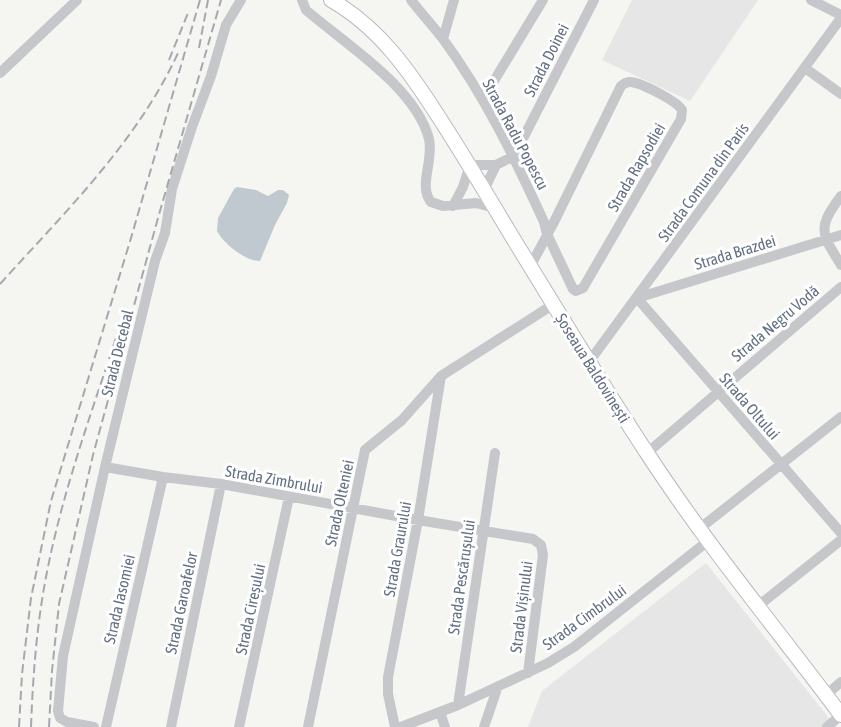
<svg xmlns="http://www.w3.org/2000/svg" width="841" height="727" viewBox="0 0 841 727" font-family="'Asap Condensed',sans-serif">
  <style>
    .built { fill: #e5e6e5 }
    .water { fill: #c0c9cf }
    .lines { fill: none; stroke-linecap: round; stroke-linejoin: round }
    .major-casing { stroke: #b7babe; stroke-width: 16 }
    .minor { stroke: #c5c7cb; stroke-width: 10 }
    .major { stroke: #fff; stroke-width: 14 }
    .rail { stroke: #a4a9b0; stroke-width: 2; stroke-dasharray: 9 4.5; stroke-linecap: butt }
    .labels { text-anchor: middle; dominant-baseline: central; stroke-width: 6; stroke-linejoin: round; paint-order: stroke }
    .street-label { font-size: 16px; fill: #637184; stroke: #fff }
  </style>
  <rect width="100%" height="100%" fill="#f5f5f1"/>
  <path class="built" d="M632,0H758L690,101L602,60Z
    M706,563L836,727H528L542,691Z"/>
  <path class="water" d="M237,187L256,190L268,196L278,190H283L289,195L287,203L275,225L260,261C245,261 224,244 217,231L218,218L234,189Z"/>
  <g class="lines">
    <defs>
      <path id="major" d="M331,0C380,28 410,72 440,119C464,156 486,193 508,230C554,305 599,380 647,453C706,544 776,628 841,715"/>
    </defs>
    <use href="#major" class="major-casing"/>
    <path class="minor" d="M302,0L306,10L312,15C350,47 416,89 429,139C434,160 418,186 431,202L443,206L476,203L495,208
      M411,0C421,13 433,26 443,39C485,96 515,159 544,222L547,234L573,289L576,291L583,288L681,119L682,110C677,101 640,82 630,82C625,82 624,84 621,86L553,224L530,267
      M811,0L841,15
      M443,39L454,0
      M805,68L841,94
      M0,73L77,0
      M483,99L543,0
      M484,190L496,165
      M841,196C817,228 821,233 841,265
      M453,206L463,187L470,165H496L514,156L594,0
      M841,235L637,298L841,533
      M589,362L841,18
      M647,453L841,287
      M105,467L163,477L221,484L418,520L533,539L541,545L543,555L528,673
      M699,529L841,417
      M758,606L841,540
      M826,695L841,682
      M458,705L495,453
      M440,712L445,727
      M94,727L67,722L60,718L58,711L63,656L105,467L155,261L165,233L172,189L192,127L211,76L226,25L241,0
      M106,727L163,477
      M171,727L221,484
      M239,727L289,497
      M308,727L365,450L402,420L441,376L554,304
      M395,727L388,694V677L418,520L441,376
      M401,727L458,705L548,663L574,647L708,541
      M484,727L498,686
      M827,727L841,715"/>
    <use href="#major" class="major"/>
    <path class="rail" d="M199,48L208,0
      M169,60L188,13
      M0,284C65,212 137,142 178,53
      M19,727L22,674L31,598L51,501L131,238L200,0
      M31,727C33,673 37,620 48,567C64,488 91,414 116,338
      M49,727L52,671L59,604L93,455L158,218L221,0"/>
  </g>
  <g class="labels">
    <g class="street-label">
      <text transform="translate(546 60) rotate(-63)">Strada Doinei</text>
      <text transform="translate(516 134) rotate(62)">Strada Radu Popescu</text>
      <text transform="translate(636 167) rotate(-60)">Strada Rapsodiei</text>
      <text transform="translate(703 182) rotate(-54)">Strada Comuna din Paris</text>
      <text transform="translate(735 252) rotate(-17)">Strada Brazdei</text>
      <text transform="translate(775 323) rotate(-40)">Strada Negru Vodă</text>
      <text transform="translate(117 353) rotate(-76)">Strada Decebal</text>
      <text transform="translate(593 368) rotate(58)">Șoseaua Baldovinești</text>
      <text transform="translate(750 406) rotate(49)">Strada Oltului</text>
      <text transform="translate(274 479) rotate(10)">Strada Zimbrului</text>
      <text transform="translate(339 503) rotate(-78)">Strada Olteniei</text>
      <text transform="translate(397 549) rotate(-80)">Strada Graurului</text>
      <text transform="translate(461 577) rotate(-82)">Strada Pescărușului</text>
      <text transform="translate(119 599) rotate(-77)">Strada Iasomiei</text>
      <text transform="translate(181 603) rotate(-78)">Strada Garoafelor</text>
      <text transform="translate(521 607) rotate(-83)">Strada Vișinului</text>
      <text transform="translate(250 609) rotate(-78)">Strada Cireșului</text>
      <text transform="translate(584 617) rotate(-36)">Strada Cimbrului</text>
    </g>
  </g>
</svg>
